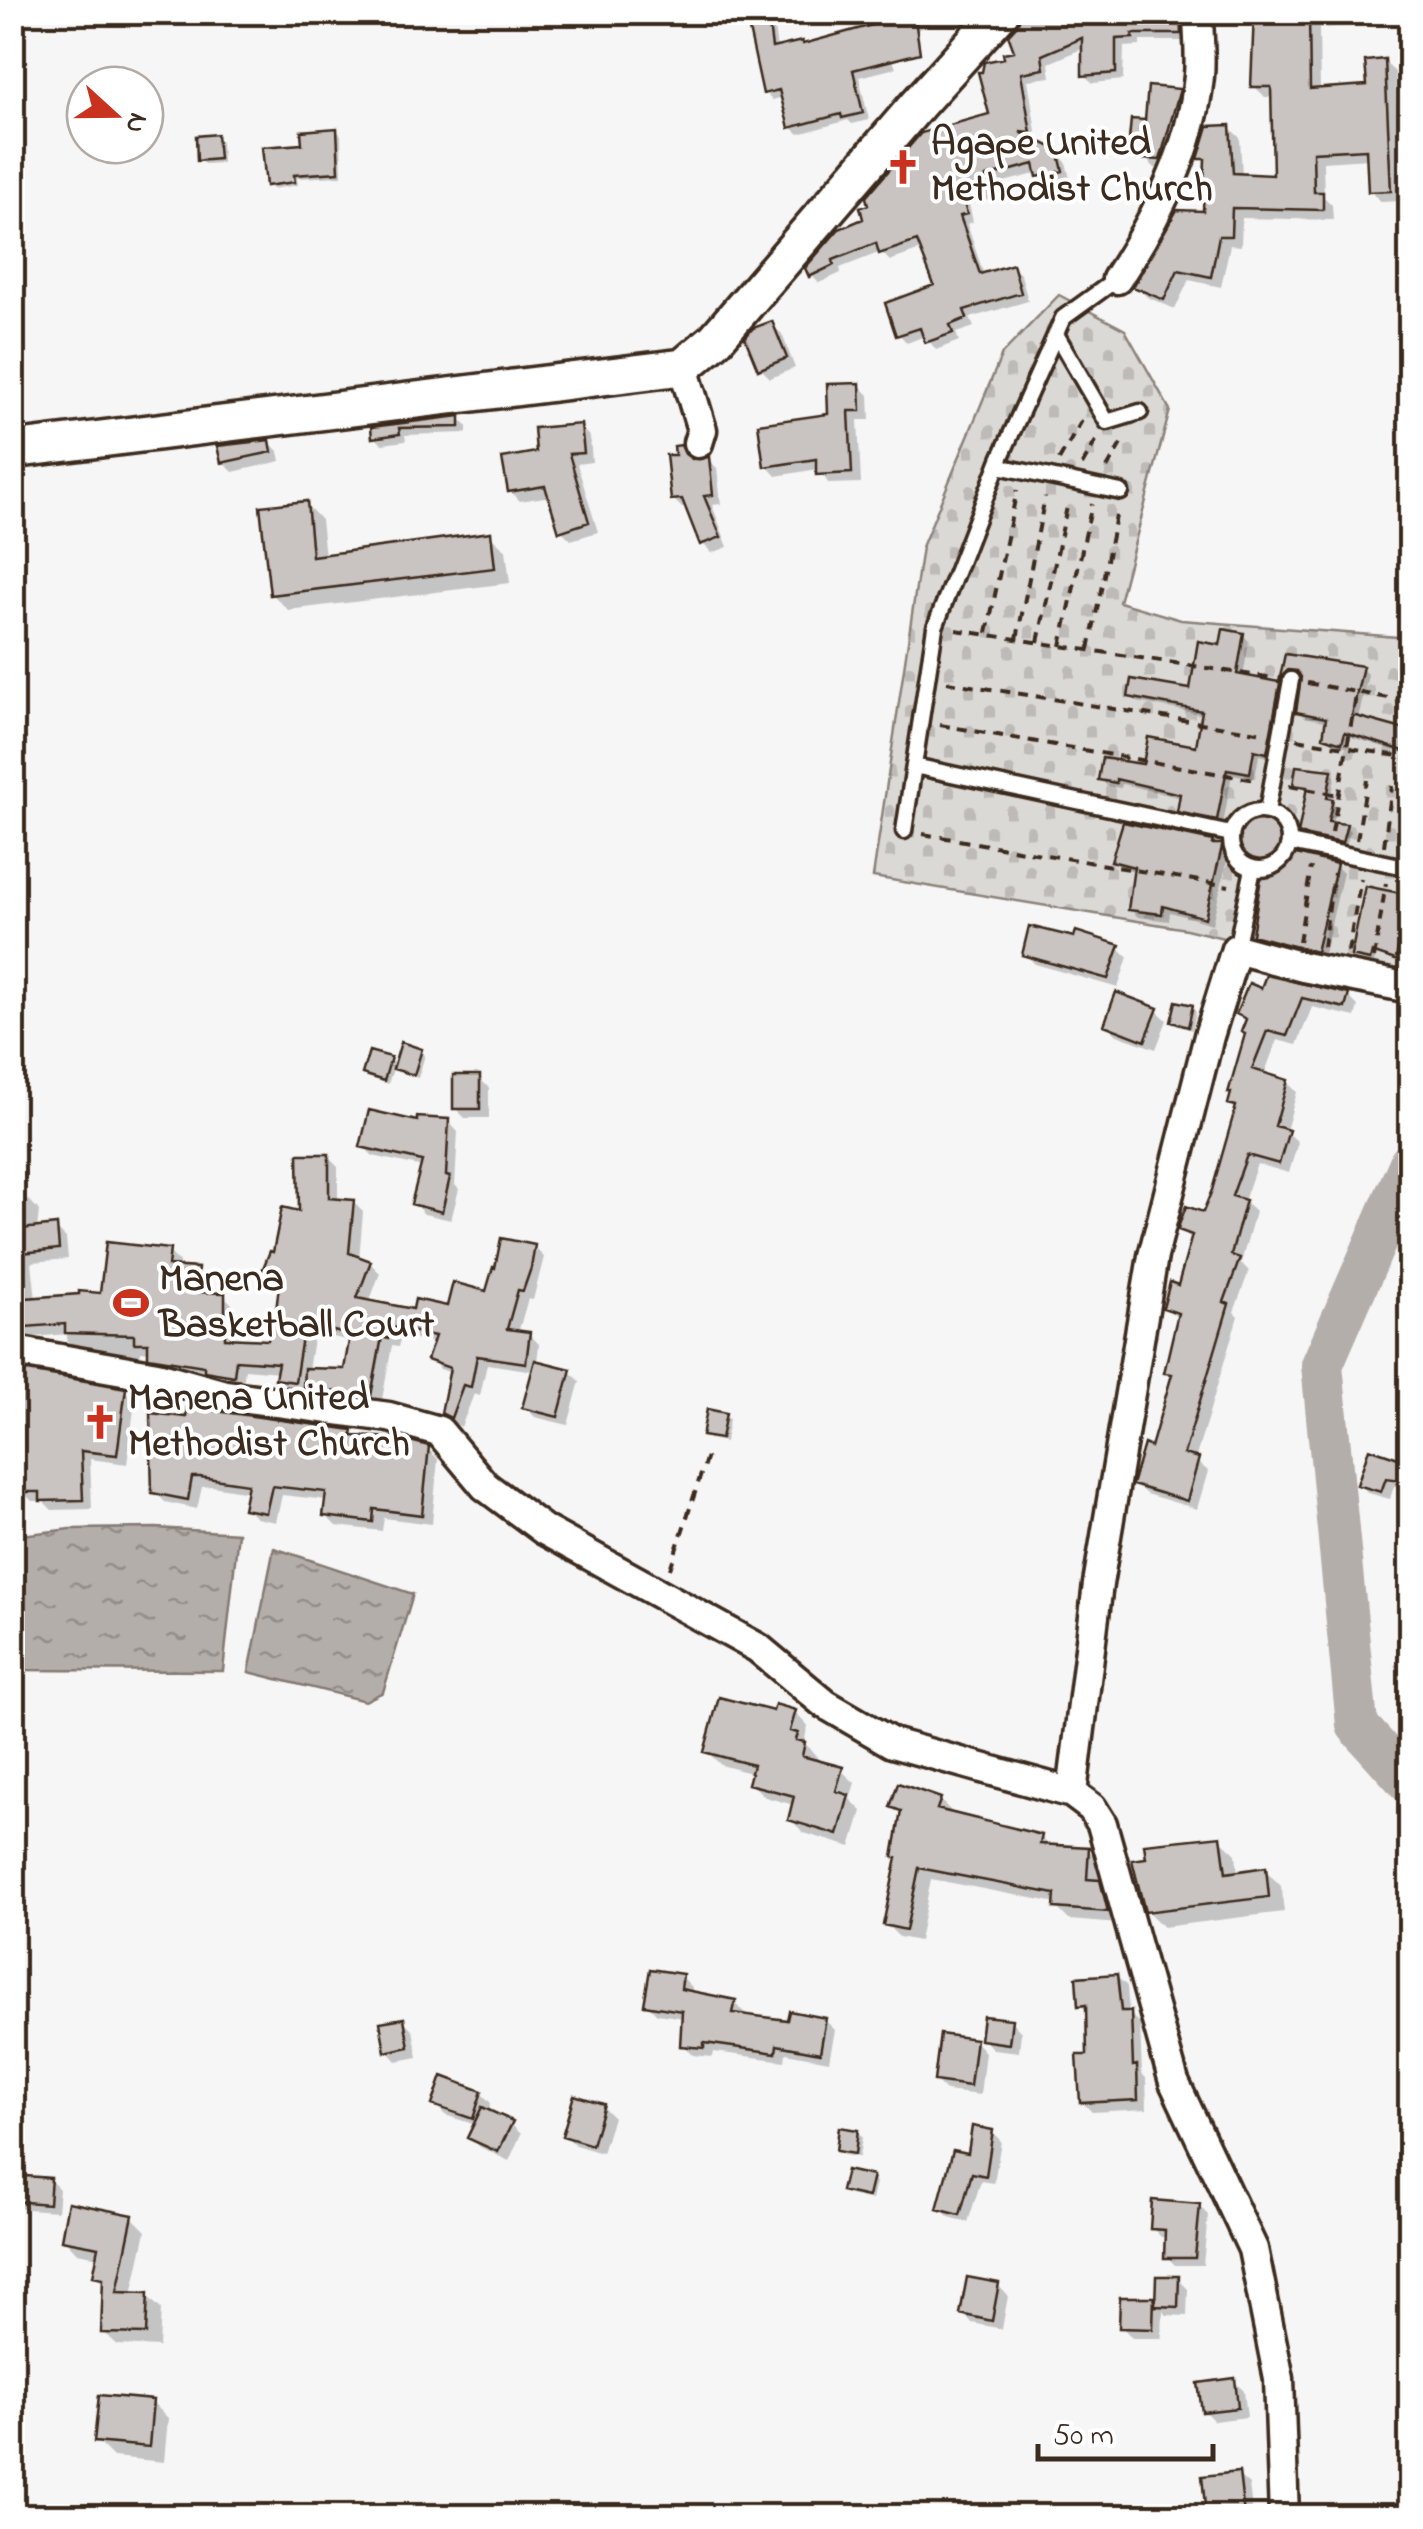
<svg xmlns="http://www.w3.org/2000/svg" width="1423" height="2529" viewBox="0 0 1423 2529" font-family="'Indie Flower',sans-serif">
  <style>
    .cemetery { fill: url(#cemetery-stones); stroke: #8b827a; stroke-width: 2.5 }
    .water { fill: url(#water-ripples); stroke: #847972; stroke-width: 2.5 }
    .shadow { fill: #0003; fill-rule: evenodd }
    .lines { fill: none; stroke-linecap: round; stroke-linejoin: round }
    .river { stroke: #b4aeaa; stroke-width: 42 }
    .building { fill: #c9c3c1; stroke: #3b2a1e; stroke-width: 2.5 }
    .service-casing { stroke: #3b2a1e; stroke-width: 21 }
    .minor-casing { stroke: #3b2a1e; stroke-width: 35 }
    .tertiary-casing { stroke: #3b2a1e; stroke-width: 42 }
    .path { stroke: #3b2a1e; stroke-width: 4; stroke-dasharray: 10 8; stroke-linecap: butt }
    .service { stroke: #fff; stroke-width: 14 }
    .minor { stroke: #fff; stroke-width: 28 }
    .tertiary { stroke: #fff; stroke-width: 35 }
    .labels { text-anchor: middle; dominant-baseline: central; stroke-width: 8; stroke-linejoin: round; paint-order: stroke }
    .poi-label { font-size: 40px; font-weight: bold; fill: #3b2a1e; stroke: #fff; text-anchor: start }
  </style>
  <defs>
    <pattern id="cemetery-stones" width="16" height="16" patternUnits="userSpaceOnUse" patternTransform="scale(2.5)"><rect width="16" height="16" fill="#dbd9d6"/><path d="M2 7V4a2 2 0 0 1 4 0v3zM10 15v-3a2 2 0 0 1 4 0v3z" fill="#bdbab7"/></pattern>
    <pattern id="water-ripples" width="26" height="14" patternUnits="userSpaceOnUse" patternTransform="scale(2.5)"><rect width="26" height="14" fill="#b4aeaa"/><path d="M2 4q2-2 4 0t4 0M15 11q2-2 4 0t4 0" fill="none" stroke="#948e8a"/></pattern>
  </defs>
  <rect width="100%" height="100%" fill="#f7f6f6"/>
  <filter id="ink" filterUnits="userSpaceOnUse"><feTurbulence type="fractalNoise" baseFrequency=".01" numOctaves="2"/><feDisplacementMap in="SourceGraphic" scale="20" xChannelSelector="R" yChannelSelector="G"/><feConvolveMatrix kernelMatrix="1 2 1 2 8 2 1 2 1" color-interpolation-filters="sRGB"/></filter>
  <g filter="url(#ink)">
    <path class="cemetery" d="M1059,295L1125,330L1170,410L1119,602L1181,620L1410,638V974L1265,948L1186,929L873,877L922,547L1002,354Z"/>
    <path class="water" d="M156,1528L238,1533L223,1671L13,1670V1536L70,1529Z
      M274,1548L413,1594L383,1692L365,1701L249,1672Z"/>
    <path class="shadow" d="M884,12H928L930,24L897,39Z
      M1024,12H1191L1189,41H1140V46L1124,47L1123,80L1093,83L1084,75V48L1049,63L1051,77L1028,80L1038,144L1057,153L1066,162L1070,179L1047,184L1039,173L992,185L995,198L969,204L973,222L967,224L984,275L1013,267L1021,275L1028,301L970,318L974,327L956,333L959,341L936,350L925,336L907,343L899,334L938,287L923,249L890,261L881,252L840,268L841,273L819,283L811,275L866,220L992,116L1017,53Z
      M1256,12H1370V25L1319,28L1320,90L1370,87L1384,62L1395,72L1401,201L1381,202L1371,191L1369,159L1323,162L1324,197L1332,205L1333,220L1242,218L1241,246L1230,245L1221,287L1189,280L1175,309L1147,297L1136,286L1205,214L1207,164L1201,158L1229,127L1240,138L1242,176L1275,177L1274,97H1265L1254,86Z
      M767,19L774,27L777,49L882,34L896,68L859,77L869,120L852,124L848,120L799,134L791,127L784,97L772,100L765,92Z
      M1178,91L1188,101L1170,169L1155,168L1145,158V149L1132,139Z
      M336,130L341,135L342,176L297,178L298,185L272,189L268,185L304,147Z
      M216,137L221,141L222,163L204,164L200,160Z
      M771,324L782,334L795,368L770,378L760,368Z
      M859,385L869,395L870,420H858L861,483L829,484L818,469L776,476L766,465L831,416Z
      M459,419L467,426V433L405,435L406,441L382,444L375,437L374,429Z
      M580,427L590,437L592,462L577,464L598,532L571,540L561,530L551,496L520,501L510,491L539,454Z
      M269,442L279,452L281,461L233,472L223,462Z
      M680,447L691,462L708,459L717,468L721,504L712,505L728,547L712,553L703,544L688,508H682L673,499Z
      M306,504L321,520L325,556L490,535L506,550L510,583L288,610L272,594Z
      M1243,635L1249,641L1243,677L1281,685L1287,657L1362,669L1368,675L1358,719L1410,734V755L1351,737L1348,747L1332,742L1325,736L1328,722L1305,717L1299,711L1304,676L1295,675L1272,758L1259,755L1255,778L1232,774L1223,825L1186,817L1180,811L1182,798L1122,784L1121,788L1107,786L1101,779L1198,748L1204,715L1137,702L1131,696L1192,692L1222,647Z
      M1331,773L1335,777L1331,801L1336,806L1332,825L1346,827L1350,831L1346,846L1305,837L1301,833L1309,790L1296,784Z
      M1271,823L1295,841L1286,848L1288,855L1336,866L1343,873L1323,958L1262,942L1255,934L1265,865L1256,867L1229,853L1212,924L1170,912L1169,921L1138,917L1130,909L1135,871L1121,868L1114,861L1212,843L1230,847L1263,824Z
      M1367,889L1410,901V966L1376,955L1374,963L1358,959L1354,955Z
      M1118,947L1128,957L1118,988L1035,964L1025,954Z
      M1262,991L1348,996L1358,1006L1355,1017L1312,1007L1297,1045L1277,1040L1264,1075L1287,1082L1297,1092L1286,1131L1298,1142L1289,1173L1257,1164L1244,1201L1255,1212L1241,1263L1249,1271L1234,1312L1238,1316L1195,1460L1208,1471L1197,1509L1146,1494L1135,1484L1153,1450L1174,1378L1167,1372L1179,1319L1165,1307L1180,1288L1191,1239L1181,1229L1205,1215L1238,1110L1231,1103L1248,1035L1247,1023L1239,1014Z
      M1192,1007L1196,1012L1192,1030L1178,1026L1174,1022Z
      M1156,1010L1167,1020L1156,1049L1117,1035L1107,1025Z
      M421,1051L425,1055L418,1078L400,1072L394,1066L388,1084L365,1074L390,1060L396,1066Z
      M479,1078L489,1088V1118H465L455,1108Z
      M448,1121L458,1132L455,1185L459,1189L451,1220L424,1214L414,1204L423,1167L373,1156L363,1146L420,1124Z
      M328,1157L338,1167V1201L353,1202L363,1212L359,1259L370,1263L380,1273L369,1303L415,1312L449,1309L488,1294L534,1247L544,1257L533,1300L528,1299L518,1333L529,1334L539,1344L537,1363L569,1371L580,1381L568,1425L535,1417L525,1407L534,1371L487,1364L480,1396L474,1394L461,1427L454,1423L443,1412L452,1373L440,1369L430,1359L436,1343L401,1336L398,1347L392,1346L381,1405L316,1397L305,1386L304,1391L288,1388L278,1378L279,1372L245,1369L243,1385L217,1380L211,1375L161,1366L151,1352L141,1351L140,1362L77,1351L67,1341V1334L12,1339V1199L29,1200L39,1210L37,1230L56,1228L66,1238L68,1259L32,1262L36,1300L102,1296L169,1252L179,1262L178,1269L197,1270L207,1281L206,1295L224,1296L234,1306V1341L269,1343L281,1291L262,1278L301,1214ZM314,1333L351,1341L346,1372L308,1370Z
      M28,1374L125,1391L135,1401L127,1464L90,1459L92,1509L52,1510L43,1501H32L22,1491H12V1428L72,1420L71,1411L12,1410V1377Z
      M1404,1396H1410V1487L1394,1486L1390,1499L1368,1493L1360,1484L1397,1460Z
      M724,1415L729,1419L725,1442L709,1439L705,1435Z
      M152,1416L352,1432L359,1439L428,1449L438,1459L432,1524L384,1518L382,1531L336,1526L326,1516L327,1500L282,1495L276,1522L256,1518L246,1508L249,1492L212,1486L202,1487L197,1509L165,1502L155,1492Z
      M1410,1658V1691L1402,1683L1394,1665Z
      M794,1712L808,1726L804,1742L818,1758L816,1763L841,1770L855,1783L850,1799L862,1811L851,1847L804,1833L790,1819L794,1805L765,1797L751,1783L754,1774L721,1765L707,1752L775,1714Z
      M940,1800L953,1813L1041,1837L1051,1847L1088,1850L1101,1862L1099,1884L1112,1896L1119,1924L1069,1920L1056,1907L1057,1903L931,1879L919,1941L899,1937L886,1924L899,1860L903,1816L893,1806Z
      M1220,1839L1236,1854L1238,1874L1265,1870L1281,1886L1284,1912L1163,1927L1147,1911Z
      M1116,1976L1127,1986L1129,2013L1140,2024L1142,2074L1146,2078L1147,2109L1092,2112L1082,2102L1090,2057L1088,2012L1081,2005Z
      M682,1977L692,1987L691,1994L734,2003L745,2013L744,2017L789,2023L825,2020L835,2030L829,2061L786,2053L785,2061L714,2052L713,2057L693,2055L683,2045L684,2018L657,2014L647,2004Z
      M403,2020L413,2030L418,2057L397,2061L387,2050Z
      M1011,2021L1021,2032L1019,2052L993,2049L983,2039Z
      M975,2041L985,2052L980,2095L946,2091L936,2081Z
      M481,2093L491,2103L488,2112L511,2124L521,2134L509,2161L480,2147L470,2137L476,2125L445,2115L435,2104Z
      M603,2107L613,2117L602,2153L575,2145L565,2135Z
      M857,2132L862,2137L859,2157L843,2155L838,2150Z
      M992,2132L1001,2141L994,2183L981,2181L968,2222L949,2217L940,2208Z
      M12,2177L50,2180L59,2189L57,2211L12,2208Z
      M871,2178L876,2183L872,2200L849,2195L844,2190Z
      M1199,2206L1208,2215L1203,2265H1175L1167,2257V2237H1161L1152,2228Z
      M132,2217L146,2231L132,2295L147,2296L161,2309L159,2347L117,2345L104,2332L105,2285L96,2276L99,2257L77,2253L64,2239Z
      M1178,2279L1188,2289L1187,2316L1167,2315L1163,2311L1162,2338H1132L1122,2327L1153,2299L1157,2304Z
      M998,2285L1008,2296L1002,2329L972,2323L962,2313Z
      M1234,2381L1244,2391L1247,2417L1214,2421L1204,2411Z
      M152,2402L168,2418L164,2462L113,2457L97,2441Z
      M1238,2475L1249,2485L1253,2516H1208L1205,2478Z
      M1400,2494L1410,2495V2516H1398Z"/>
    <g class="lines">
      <path class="river" d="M1410,1163L1322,1365L1357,1725L1410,1784"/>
    </g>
    <path class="building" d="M881,12H914L920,53L853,70L863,113L842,118L841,114L789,128L779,90L763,94L747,20L768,17L772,48L802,41L803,44L883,22Z
      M1022,12H1180L1181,34H1132L1133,38L1116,39V73L1082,76V38L1042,55L1044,69L1021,73L1031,133L1020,132L1058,150L1063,171L1037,177L1034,164L986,177L988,189L962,196L967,214L960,216L980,274L1013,264L1021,293L964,310L967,318L950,325L953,333L925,343L920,328L896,336L885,303L934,285L917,241L879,254L876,243L833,260L834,265L809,277L805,268L839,229L863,219L860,207L868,205L866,197L921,133L989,114L978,72H982L984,62L1004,58L1003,53L1014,51L1008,35L1017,25Z
      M1254,12H1309L1310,89L1367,85L1365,61L1385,59L1391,191L1368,192L1366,149L1313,152L1314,192H1323V210L1232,208L1231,236H1219L1211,277L1178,270L1164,300L1133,287L1177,210L1203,211L1205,159H1198L1208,126L1230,125L1233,173L1273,175L1271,87H1251Z
      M1148,86L1180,89L1160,160L1142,159L1143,141L1129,140L1131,119L1145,120Z
      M337,128L339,172L294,175L295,182L266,186L262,147L302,144L301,131Z
      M217,134L219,159L197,161L196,136Z
      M772,321L787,358L758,370L745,338L753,328Z
      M860,383L861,411H849L852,473L816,475V459L764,467L758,424L828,414L827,384Z
      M460,416V427L399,428L400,434L372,438L371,427Z
      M581,424L584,453L569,454L589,522L559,532L545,486L508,492L502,458L536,452L534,428Z
      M270,440L272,452L221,463L217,446Z
      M681,445L685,454L692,459L709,457L713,495L704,496L721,537L700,545L682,499L671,500L666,455H675L674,446Z
      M307,501L312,556L491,532L495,568L270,595L260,506Z
      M1223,629L1244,633L1237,674L1279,682L1285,654L1363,666L1352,715L1410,731V753L1345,732L1342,743L1323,737L1326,718L1296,712L1301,677L1297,671L1288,670L1281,678L1267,753L1254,750L1250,773L1227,769L1217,820L1177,812L1180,794L1116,779V783L1098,780L1102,758L1143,764L1148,737L1196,746L1202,711L1128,697L1131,679L1190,689L1198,641L1220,645Z
      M1296,766L1332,770L1327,798L1333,799L1328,822L1347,824L1342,843L1298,834L1307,787L1293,785Z
      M1255,816L1264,821L1272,820L1289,833L1280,840L1284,851L1337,864L1316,952L1252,935L1263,865L1256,859L1246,861L1222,847L1205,918L1163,906L1162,914L1128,910L1134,867L1111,861L1123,822L1213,841L1212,844H1230L1241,837L1238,826Z
      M1365,886L1405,894L1402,913L1410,916V965L1372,952L1370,960L1351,956Z
      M1029,926L1074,937L1076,931L1120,945L1108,979L1022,955Z
      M1266,975L1349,994L1345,1008L1302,998L1287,1036L1267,1031L1252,1069L1288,1080L1275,1126L1289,1130L1279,1164L1247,1155L1232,1196L1246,1200L1231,1255L1240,1258L1224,1302L1229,1304L1184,1454L1199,1458L1187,1501L1132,1485L1144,1444L1151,1447L1172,1374L1164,1373L1178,1313L1163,1308L1170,1282L1178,1285L1192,1235L1178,1230L1179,1225L1186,1206L1203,1212L1212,1190L1236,1106L1228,1104L1231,1093H1228L1245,1034L1241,1032L1246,1019L1236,1014L1249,983L1261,988Z
      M1116,992L1158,1008L1145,1041L1104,1025Z
      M1176,1001L1193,1005L1188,1027L1171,1022Z
      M401,1042L422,1049L414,1075L393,1069Z
      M369,1051L391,1057L384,1081L362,1074Z
      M453,1075H480V1109H453Z
      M369,1110L417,1121V1117L449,1119L446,1176L450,1177L442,1212L411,1204L422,1161L360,1147Z
      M298,1154H329V1198L354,1200L349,1253L371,1261L357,1298L413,1309L415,1299L447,1306L453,1282L486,1291L493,1267L495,1268L501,1238L535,1245L531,1268L523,1291L518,1290L507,1329L530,1332L526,1363L477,1356L471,1387L463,1385L451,1418L441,1413L450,1368L427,1360L435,1336L391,1327L388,1339L382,1337L371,1396L303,1388L304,1368L344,1369L350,1335L304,1324L295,1382L275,1379L278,1363L236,1360L234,1376L204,1371V1366L148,1357V1343H134V1335L65,1333V1324L12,1328V1299L79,1294V1291L100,1293L106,1242L170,1249L168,1266L198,1268L196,1292L225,1293V1338L268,1340L276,1311L279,1285L259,1278L270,1251L273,1252L282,1207L299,1211Z
      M57,1225L59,1249L12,1254V1230Z
      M535,1360L571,1369L558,1417L522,1408Z
      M28,1371L126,1388L117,1455L81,1451L83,1500L40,1501V1492H19V1483L12,1482L19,1401H15L14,1375Z
      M187,1407L353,1430L352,1436L399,1438L429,1446L422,1515L374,1509L373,1522L323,1516L326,1492L272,1486L266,1513L243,1509L248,1484L200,1477H192L188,1500L152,1493L150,1413L186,1417Z
      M707,1409L726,1413L721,1439L702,1436Z
      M1369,1448L1410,1462V1481L1386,1478L1381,1492L1357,1485Z
      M719,1697L773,1711L775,1704L796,1710L790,1731L798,1733L796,1740L805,1742L802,1756L843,1767L836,1791L849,1795L838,1835L788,1820L794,1796L748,1784L753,1765L704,1752Z
      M898,1783L941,1798L937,1809L1042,1835L1040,1844L1089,1847L1087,1879L1100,1880L1108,1912L1054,1908L1055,1894L919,1868L906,1930L883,1925L897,1858L893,1857L901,1811L890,1807Z
      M1221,1836L1226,1873L1266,1867L1269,1897L1145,1912L1132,1860L1146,1858L1144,1844Z
      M650,1969L683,1974L681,1989L736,2000L733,2013L787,2020L789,2011L826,2018L820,2053L777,2045L776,2053L704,2043V2048L680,2046L682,2011L644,2005Z
      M1117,1974L1121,2011H1131L1133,2066L1137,2065L1138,2100L1080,2103L1077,2055H1087L1086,2005L1078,2006L1076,1977Z
      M983,2016L1012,2019L1009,2044L980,2040Z
      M404,2018L409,2047L385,2052L380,2022Z
      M940,2034L976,2039L970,2086L934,2081Z
      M442,2076L482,2091L473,2119L432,2105Z
      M574,2095L604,2104L592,2145L562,2136Z
      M482,2107L513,2121L498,2152L467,2138Z
      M972,2126L993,2130L986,2176L972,2173L960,2215L937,2209L953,2150L968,2153Z
      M839,2127L858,2130L855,2154L836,2151Z
      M846,2170L873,2176L868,2197L841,2191Z
      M12,2175L51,2178L49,2204L12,2201Z
      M1152,2200L1200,2204L1195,2258H1164L1165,2230L1150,2229Z
      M68,2202L133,2215L117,2292L148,2293L146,2334L101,2333L103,2278L93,2276L99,2247L61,2240Z
      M1156,2276H1179L1178,2307L1155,2306Z
      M967,2277L999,2283L992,2321L960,2314Z
      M1120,2297H1154L1153,2329L1119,2328Z
      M1235,2378L1238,2408L1202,2412L1198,2383Z
      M99,2395L153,2400L149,2447L94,2442Z
      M1239,2472L1244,2515L1206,2516L1202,2476Z"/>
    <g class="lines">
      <defs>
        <path id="service" d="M1056,334L1107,422L1140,412
          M998,466L1121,492
          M914,766L1231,834
          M1231 840a29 29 0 1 1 58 0a29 29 0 1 1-58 0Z
          M1267,811L1291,680
          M904,831L935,627L1000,459L1063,318L1117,279
          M1290,843L1410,868
          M1236,949L1253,869"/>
        <path id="minor" d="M1117,279C1157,217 1192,149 1199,76C1201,55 1198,33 1198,12
          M683,367L702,430L698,443
          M12,1358L26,1353L157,1376L225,1395L389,1417L439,1431L485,1486L544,1530L758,1648L825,1704L892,1743L1072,1793L1092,1808L1102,1824L1174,2082L1253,2249L1279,2379L1284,2516
          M1072,1793L1098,1584L1153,1256L1209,1036L1236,949L1303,967L1410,988"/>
        <path id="tertiary" d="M12,450L683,367L715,340L918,104L1001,12"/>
      </defs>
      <use href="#service" class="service-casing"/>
      <use href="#minor" class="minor-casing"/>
      <use href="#tertiary" class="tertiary-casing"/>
      <path class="path" d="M1059,460L1084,417
        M1082,465L1097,439
        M1107,468L1125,437
        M956,630L1273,678
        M987,633L1017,490
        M1017,639L1045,497
        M1038,642L1068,502
        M1061,646L1092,504
        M1089,649L1117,511
        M947,682L1263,733
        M1307,683L1410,702
        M940,725L1255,780
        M1297,739L1410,758
        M1289,786L1339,795
        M1332,833L1357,690
        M923,834L1229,886
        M1357,840L1367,780
        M1384,846L1392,786
        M1403,848L1410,798
        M1299,942L1311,867
        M1323,947L1334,873
        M1348,952L1361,878
        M1374,958L1386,883
        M1397,958L1409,888
        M670,1569L707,1456"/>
      <use href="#service" class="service"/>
      <use href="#minor" class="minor"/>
      <use href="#tertiary" class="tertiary"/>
    </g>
  </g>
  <defs>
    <symbol id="church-bare" viewBox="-9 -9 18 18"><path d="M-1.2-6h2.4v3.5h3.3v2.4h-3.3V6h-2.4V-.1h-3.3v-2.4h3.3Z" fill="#c8321e" stroke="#fff" stroke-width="2.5" paint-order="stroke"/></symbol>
    <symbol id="stadium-bare" viewBox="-9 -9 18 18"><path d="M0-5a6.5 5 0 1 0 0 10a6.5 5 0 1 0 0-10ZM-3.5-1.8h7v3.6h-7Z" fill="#c8321e" stroke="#fff" stroke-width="2.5" paint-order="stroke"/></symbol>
  </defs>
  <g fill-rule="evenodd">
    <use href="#church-bare" x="878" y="142" width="50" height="50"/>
    <use href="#stadium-bare" x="106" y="1278" width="50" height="50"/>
    <use href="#church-bare" x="75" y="1397" width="50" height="50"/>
  </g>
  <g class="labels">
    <g class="poi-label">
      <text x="931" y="144">Agape United<tspan x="931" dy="46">Methodist Church</tspan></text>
      <text x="159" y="1280">Manena<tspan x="159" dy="46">Basketball Court</tspan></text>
      <text x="128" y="1399">Manena United<tspan x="128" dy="46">Methodist Church</tspan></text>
    </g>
  </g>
  <rect width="1423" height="2529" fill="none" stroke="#fff" stroke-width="50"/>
  <rect x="25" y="25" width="1373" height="2479" fill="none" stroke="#3b2a1e" stroke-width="4" filter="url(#ink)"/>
  <g transform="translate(115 115) rotate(111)"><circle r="48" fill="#ffffff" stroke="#b1aaa5" stroke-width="2.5"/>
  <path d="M0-8L18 38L0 25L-18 38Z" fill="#c8321e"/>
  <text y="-15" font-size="28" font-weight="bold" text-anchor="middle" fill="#3b2a1e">N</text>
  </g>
  <path d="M1038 2444v15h175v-15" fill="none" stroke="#3b2a1e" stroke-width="5"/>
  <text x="1053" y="2444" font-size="30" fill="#3b2a1e" stroke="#ffffff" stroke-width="8" paint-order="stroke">50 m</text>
</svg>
